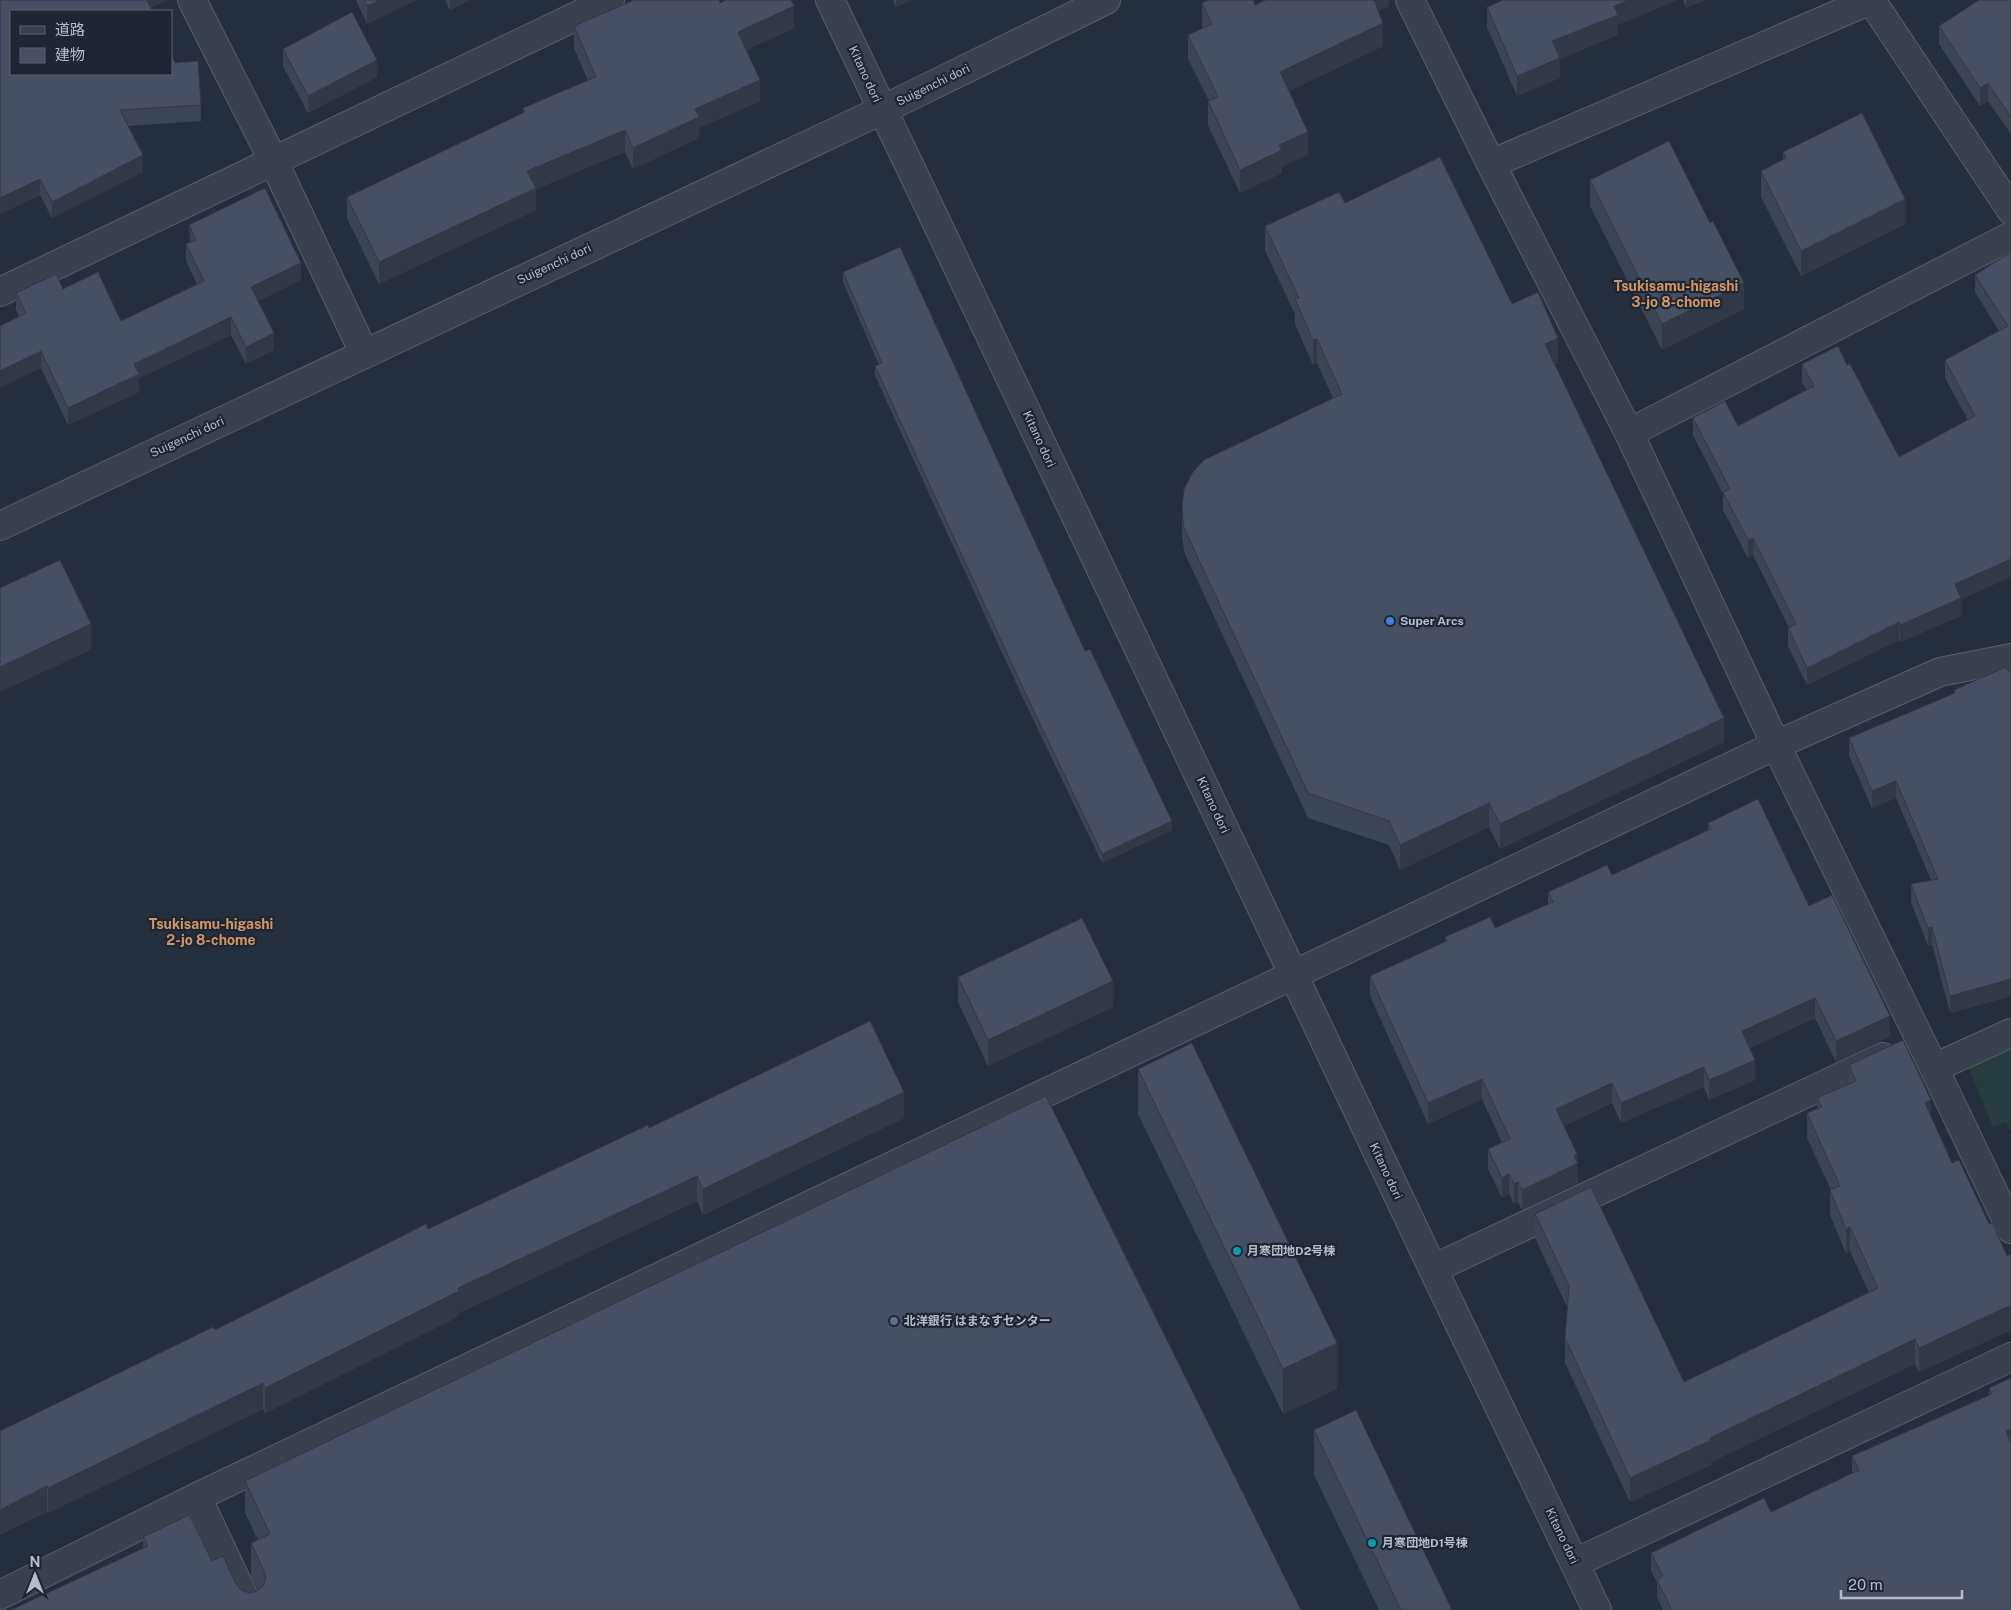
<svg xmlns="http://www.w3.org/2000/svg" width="2011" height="1610" viewBox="0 0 2011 1610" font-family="'Public Sans','Noto Sans JP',sans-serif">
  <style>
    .green { fill: #263c3f }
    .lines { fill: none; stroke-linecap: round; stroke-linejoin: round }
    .minor-casing { stroke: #565f6c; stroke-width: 30 }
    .tertiary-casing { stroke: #565f6c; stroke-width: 30 }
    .minor { stroke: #38414e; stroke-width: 28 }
    .tertiary { stroke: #38414e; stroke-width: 28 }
    .wall { fill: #3b4654 }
    .shaded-wall { fill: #303945 }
    .building { fill: #455162; stroke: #303945 }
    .shop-dot { fill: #3f7fe0; stroke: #1d2633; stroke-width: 2 }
    .culture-dot { fill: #0f9aa8; stroke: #1d2633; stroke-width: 2 }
    .service-dot { fill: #5c6f8a; stroke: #1d2633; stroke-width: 2 }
    .labels { text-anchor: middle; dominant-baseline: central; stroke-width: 4.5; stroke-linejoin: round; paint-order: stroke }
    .street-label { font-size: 12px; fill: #b4bcc9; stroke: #1d2633 }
    .poi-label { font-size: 12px; font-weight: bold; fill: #b4bcc9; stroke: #1d2633; text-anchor: start }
    .neighbourhood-label { font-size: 14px; font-weight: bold; fill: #d59563; stroke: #1d2633 }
  </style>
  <rect width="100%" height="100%" fill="#242f3e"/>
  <path class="green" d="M2011,1046V1132L2006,1122L1993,1127L1968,1066Z"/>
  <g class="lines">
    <defs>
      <path id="minor" d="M192,0L274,162L364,353
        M1410,0L1491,164L1629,433L1776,745L1934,1068L2011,1229
        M1871,0L2011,210
        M1491,164L1871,0
        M0,292L610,0
        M1629,433L2011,236
        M1934,1068L2011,1033
        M1433,1269L1883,1057
        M197,1497L250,1610
        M1575,1563L2011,1357
        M0,1595L197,1497L1776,745L1940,672L2011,658"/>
      <path id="tertiary" d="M830,0L914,175L1433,1269L1597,1610
        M0,526L882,110L1106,0"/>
    </defs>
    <use href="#minor" class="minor-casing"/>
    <use href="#tertiary" class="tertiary-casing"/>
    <use href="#minor" class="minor"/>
    <use href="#tertiary" class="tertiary"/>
  </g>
  <path class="wall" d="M0,0H167L150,8L175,63L201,105V121L128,126L143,172L52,218L40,195L0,214Z
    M356,0H416L367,24Z
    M445,0H470L450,10Z
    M893,0H912L896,7Z
    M1389,0V6L1378,11L1383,46L1289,91L1308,155L1282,166V173L1240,193L1208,125V101H1209L1188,59V35L1203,28L1202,26V3L1255,5Z
    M1683,0H1706L1686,8Z
    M2011,0V134L1988,101L1980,106L1939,44V26Z
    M720,3L794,28L746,50L760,101L699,128V138L633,169L625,152L536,189V210L379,284L347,218V197L523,113V108L588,81L574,48V26Z
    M1487,7L1618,25V35L1560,59V78L1517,96L1487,27Z
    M283,49L377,77L308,113L283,66Z
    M1783,152L1905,224L1801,276L1761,197V171L1783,160Z
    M1590,180L1744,309L1662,350L1590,206Z
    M1345,203L1512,304L1558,363L1554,364L1724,742L1500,849L1489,827L1400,870L1389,845L1308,818L1184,552L1182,533V509L1333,398L1317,363L1313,365L1295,324V314L1265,251V226Z
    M189,225L301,280L258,301L274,350L246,364L231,335L139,378V392L68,425L41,368L16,310V293L63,289L121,321L197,285L186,261V244L190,243Z
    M2011,252V577L1961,599V616L1900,642L1899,640L1807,685L1788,646V628H1789L1753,555L1748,558L1723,510V494L1693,435V418L1738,426L1807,390L1802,382V364L1847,365L1899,457L1968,420L1945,378V360L1999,331L1975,292V275Z
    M843,272L1085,651L1172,830L1102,863L1022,696L875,376V366L879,365L843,282Z
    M2011,669V996L1950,1013L1932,944L1928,946L1911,902V884L1931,880L1896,798L1872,808L1849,756V738L1954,694V690Z
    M1708,823L1809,906L1890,1036L1836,1062L1815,1018L1750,1048L1755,1080L1709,1100L1704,1087L1621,1123L1612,1103L1564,1126L1577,1154L1578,1183L1522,1210L1518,1202L1514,1204L1509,1194L1502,1198L1488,1169V1149L1502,1143L1482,1099L1428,1124L1370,996V976L1445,942V937L1495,928L1548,904V892L1612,875L1708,830Z
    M958,977L1113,1007L988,1066L958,1002Z
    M1849,1065L1931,1118L1952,1163L1989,1224L2007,1256L2011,1254V1330L1919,1372L1915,1364L1711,1462V1465L1630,1502L1565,1363V1338L1567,1307L1535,1238V1214L1684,1382L1869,1293L1850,1251L1846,1253L1830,1215V1190H1831L1807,1138V1113L1817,1109V1098L1849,1084Z
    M1138,1069L1337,1389L1283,1414L1138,1114Z
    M904,1118L703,1215L697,1201L459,1313V1316L265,1413L263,1409L48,1513L0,1431L428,1229L649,1128Z
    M2011,1378V1610H1663L1657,1597V1582L1651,1571V1553L1771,1512L1852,1473V1456L1989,1395V1388Z
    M1314,1430L1452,1610H1379L1314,1475Z
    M245,1481L1301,1610H11L143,1548V1537L212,1561L236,1584L241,1590L249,1593L257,1591L258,1590L251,1576V1543L258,1540L245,1513Z"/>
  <path class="shaded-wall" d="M144,0H167L144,11Z
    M380,0H416L367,24V6Z
    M450,0H470L450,10Z
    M896,0H912L896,7Z
    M1370,0H1389V6L1370,15Z
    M1629,0H1678L1618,25V35L1560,59V78L1517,96V76L1552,41L1614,6Z
    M1686,0H1706L1686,8Z
    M794,6V28L738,53V32Z
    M1383,23V46L1280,95V72Z
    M377,60V77L308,113V96Z
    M760,80V101L699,128V138L633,169V148L695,109Z
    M1988,83V101L1980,106V88Z
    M625,130V152L536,189V210L379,284V262L527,171Z
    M1308,132V155L1282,166V173L1240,193V170L1279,145Z
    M143,155V172L52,218V202Z
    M40,179V195L0,214V198Z
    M1905,199V224L1801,276V251Z
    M301,263V280L251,304V287Z
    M1744,283V309L1662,350V324Z
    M231,317V335L139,378V392L68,425V408L134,364Z
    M274,333V350L246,364V347Z
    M1558,338V363L1545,368V344Z
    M1317,339V363L1313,365V340Z
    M41,351V368L0,388V371Z
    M1753,538V555L1748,558V540Z
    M2011,559V577L1961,599V616L1900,642V625L1955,584Z
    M1899,622V640L1807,685V668Z
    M91,624V650L0,692V667Z
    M1724,718V742L1500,849V824Z
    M1896,781V798L1872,808V791Z
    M1489,803V827L1400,870V845Z
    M1172,821V830L1102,863V854Z
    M1932,927V944L1928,946V928Z
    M2011,979V996L1950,1013V996Z
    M1113,981V1007L988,1066V1040Z
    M1815,998V1018L1742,1052V1031Z
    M1890,1016V1036L1836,1062V1041Z
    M1755,1060V1080L1709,1100V1080Z
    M1704,1067V1087L1621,1123V1103Z
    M1482,1079V1099L1428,1124V1103Z
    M1612,1083V1103L1556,1130V1109Z
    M904,1092V1118L703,1215V1189Z
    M1931,1100V1125L1925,1103Z
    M1577,1154L1578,1183L1522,1210V1190Z
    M1509,1174V1194L1502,1198V1178Z
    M697,1176V1201L459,1313V1316L265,1413V1388L458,1288Z
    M1518,1182V1202L1514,1204V1184Z
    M1850,1227V1251L1846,1253V1229Z
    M2011,1305V1330L1919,1372V1348Z
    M1915,1339V1364L1711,1462V1465L1630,1502V1478L1710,1438Z
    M1337,1343V1389L1283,1414V1369Z
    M263,1383V1409L48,1513V1488Z
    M2011,1429V1446L2006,1431Z
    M47,1486V1512L0,1535V1510Z"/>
  <path class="building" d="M0,0H147L152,11H11V74H171V54L175,63L198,61L201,105L120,110L143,155L52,202L40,179L0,198Z
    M364,0H380L367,6Z
    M634,0H719L720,3L726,0H791L794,6L738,32L760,80L695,109L699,117L633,148L625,130L527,171L536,188L379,262L347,197L525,112L523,108L596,77L574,26Z
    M1208,0H1253L1255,5L1266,0H1374L1383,23L1280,72L1308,132L1279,145L1282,150L1240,170L1208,101L1218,97L1188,35L1212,24L1202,3Z
    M1503,0H1629L1614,6L1618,15L1552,41L1560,58L1517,76L1487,7Z
    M1979,0H2011V117L1988,83L1980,88L1939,26Z
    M352,12L377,60L308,96L283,49Z
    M1862,113L1905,199L1801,251L1761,171L1786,158L1783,152Z
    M1669,141L1710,223L1713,221L1744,283L1662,324L1590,180Z
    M1440,157L1512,304L1538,292L1558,338L1545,344L1724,718L1500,824L1489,803L1400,845L1389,821L1308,793L1184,528L1182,509L1184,489L1193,472L1204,460L1342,394L1317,339L1313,340L1295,299L1299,298L1265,226L1339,192L1345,203Z
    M265,188L301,263L251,287L274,333L246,347L231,317L134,364L139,374L68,408L41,351L0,371V326L26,313L16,293L56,274L63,289L98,272L121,321L204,281L186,244L196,240L189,225Z
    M900,247L1085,651L1090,649L1172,821L1102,854L1022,686L875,366L882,363L843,272Z
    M2011,252V559L1955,584L1961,598L1900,625L1899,622L1807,668L1788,628L1796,624L1753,538L1748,540L1723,492L1730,489L1693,418L1725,401L1738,426L1814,386L1802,364L1838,346L1847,365L1850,364L1899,457L1975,416L1945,360L2008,326L1975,275Z
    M60,560L91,624L0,667V588Z
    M2006,667L2008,671L2011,669V979L1950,996L1932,927L1928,928L1911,884L1938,879L1896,781L1872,791L1849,738L1955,693L1954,690Z
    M1758,799L1809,906L1832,895L1890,1016L1836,1041L1815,998L1742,1031L1755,1060L1709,1080L1704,1067L1621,1103L1612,1083L1556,1109L1577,1154L1574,1156L1578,1163L1522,1190L1518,1182L1514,1184L1509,1174L1502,1178L1488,1149L1510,1139L1482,1079L1428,1103L1370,976L1447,941L1445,937L1490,917L1495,928L1553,902L1548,892L1607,865L1612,875L1711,829L1708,823Z
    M1082,918L1113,981L988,1040L958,977Z
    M870,1021L904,1092L703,1189L697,1176L458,1288L459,1291L265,1388L263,1383L48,1488L47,1486L0,1510V1431L213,1327L215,1330L426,1224L428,1229L648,1125L649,1128Z
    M1903,1040L1931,1100L1925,1103L1952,1163L1959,1160L1989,1224L1992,1223L2007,1256L2011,1254V1305L1919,1348L1915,1339L1710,1438L1711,1440L1630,1478L1565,1338L1569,1286L1535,1214L1591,1187L1684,1382L1878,1288L1850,1227L1846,1229L1830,1190L1840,1186L1807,1113L1822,1107L1817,1098L1856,1081L1849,1065Z
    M1192,1043L1337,1343L1283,1369L1138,1069Z
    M1046,1096L1301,1610H11L148,1546L143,1537L189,1515L212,1561L223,1556L236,1584L241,1590L249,1593L257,1591L263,1586L266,1578L264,1571L251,1543L270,1534L245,1481Z
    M2011,1378V1429L2006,1431L2011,1443V1610H1672L1657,1580L1663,1576L1651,1553L1764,1498L1771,1512L1859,1470L1852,1456L1992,1394L1989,1388Z
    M1356,1410L1452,1610H1401L1314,1430Z"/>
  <circle class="shop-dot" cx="1390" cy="621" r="5"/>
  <g class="culture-dot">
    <circle cx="1237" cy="1251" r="5"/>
    <circle cx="1372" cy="1543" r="5"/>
  </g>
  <circle class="service-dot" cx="894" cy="1321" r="5"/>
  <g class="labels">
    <g class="street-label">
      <text transform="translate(865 74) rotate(65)">Kitano dori</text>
      <text transform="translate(933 85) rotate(-26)">Suigenchi dori</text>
      <text transform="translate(554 264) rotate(-25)">Suigenchi dori</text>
      <text transform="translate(187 437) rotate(-25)">Suigenchi dori</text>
      <text transform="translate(1039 439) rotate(65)">Kitano dori</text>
      <text transform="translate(1213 805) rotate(65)">Kitano dori</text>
      <text transform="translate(1386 1171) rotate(65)">Kitano dori</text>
      <text transform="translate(1562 1536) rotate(64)">Kitano dori</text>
    </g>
    <g class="poi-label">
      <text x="1400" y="621">Super Arcs</text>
      <text x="1247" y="1251">月寒団地D2号棟</text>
      <text x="904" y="1321">北洋銀行 はまなすセンター</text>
      <text x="1382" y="1543">月寒団地D1号棟</text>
    </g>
    <g class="neighbourhood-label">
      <text x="1676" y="286">Tsukisamu-higashi<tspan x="1676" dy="16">3-jo 8-chome</tspan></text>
      <text x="211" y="924">Tsukisamu-higashi<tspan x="211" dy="16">2-jo 8-chome</tspan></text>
    </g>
  </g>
  <rect x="10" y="10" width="162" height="65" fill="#1d2633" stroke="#59626f"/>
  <rect x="20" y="26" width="25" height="8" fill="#38414e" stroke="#59626f"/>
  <text x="55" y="35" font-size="15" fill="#b4bcc9">道路</text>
  <rect x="20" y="48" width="25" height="15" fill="#455162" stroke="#59626f"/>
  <text x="55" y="60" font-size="15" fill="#b4bcc9">建物</text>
  <g transform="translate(35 1575)" stroke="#1d2633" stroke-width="4" paint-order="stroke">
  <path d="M0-4L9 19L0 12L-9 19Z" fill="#b4bcc9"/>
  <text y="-8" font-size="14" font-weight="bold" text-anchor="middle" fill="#b4bcc9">N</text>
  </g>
  <path d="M1841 1590v8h121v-8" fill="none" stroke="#b4bcc9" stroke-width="2.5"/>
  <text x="1848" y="1590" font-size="15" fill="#b4bcc9" stroke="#1d2633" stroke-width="4" paint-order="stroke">20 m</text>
</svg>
